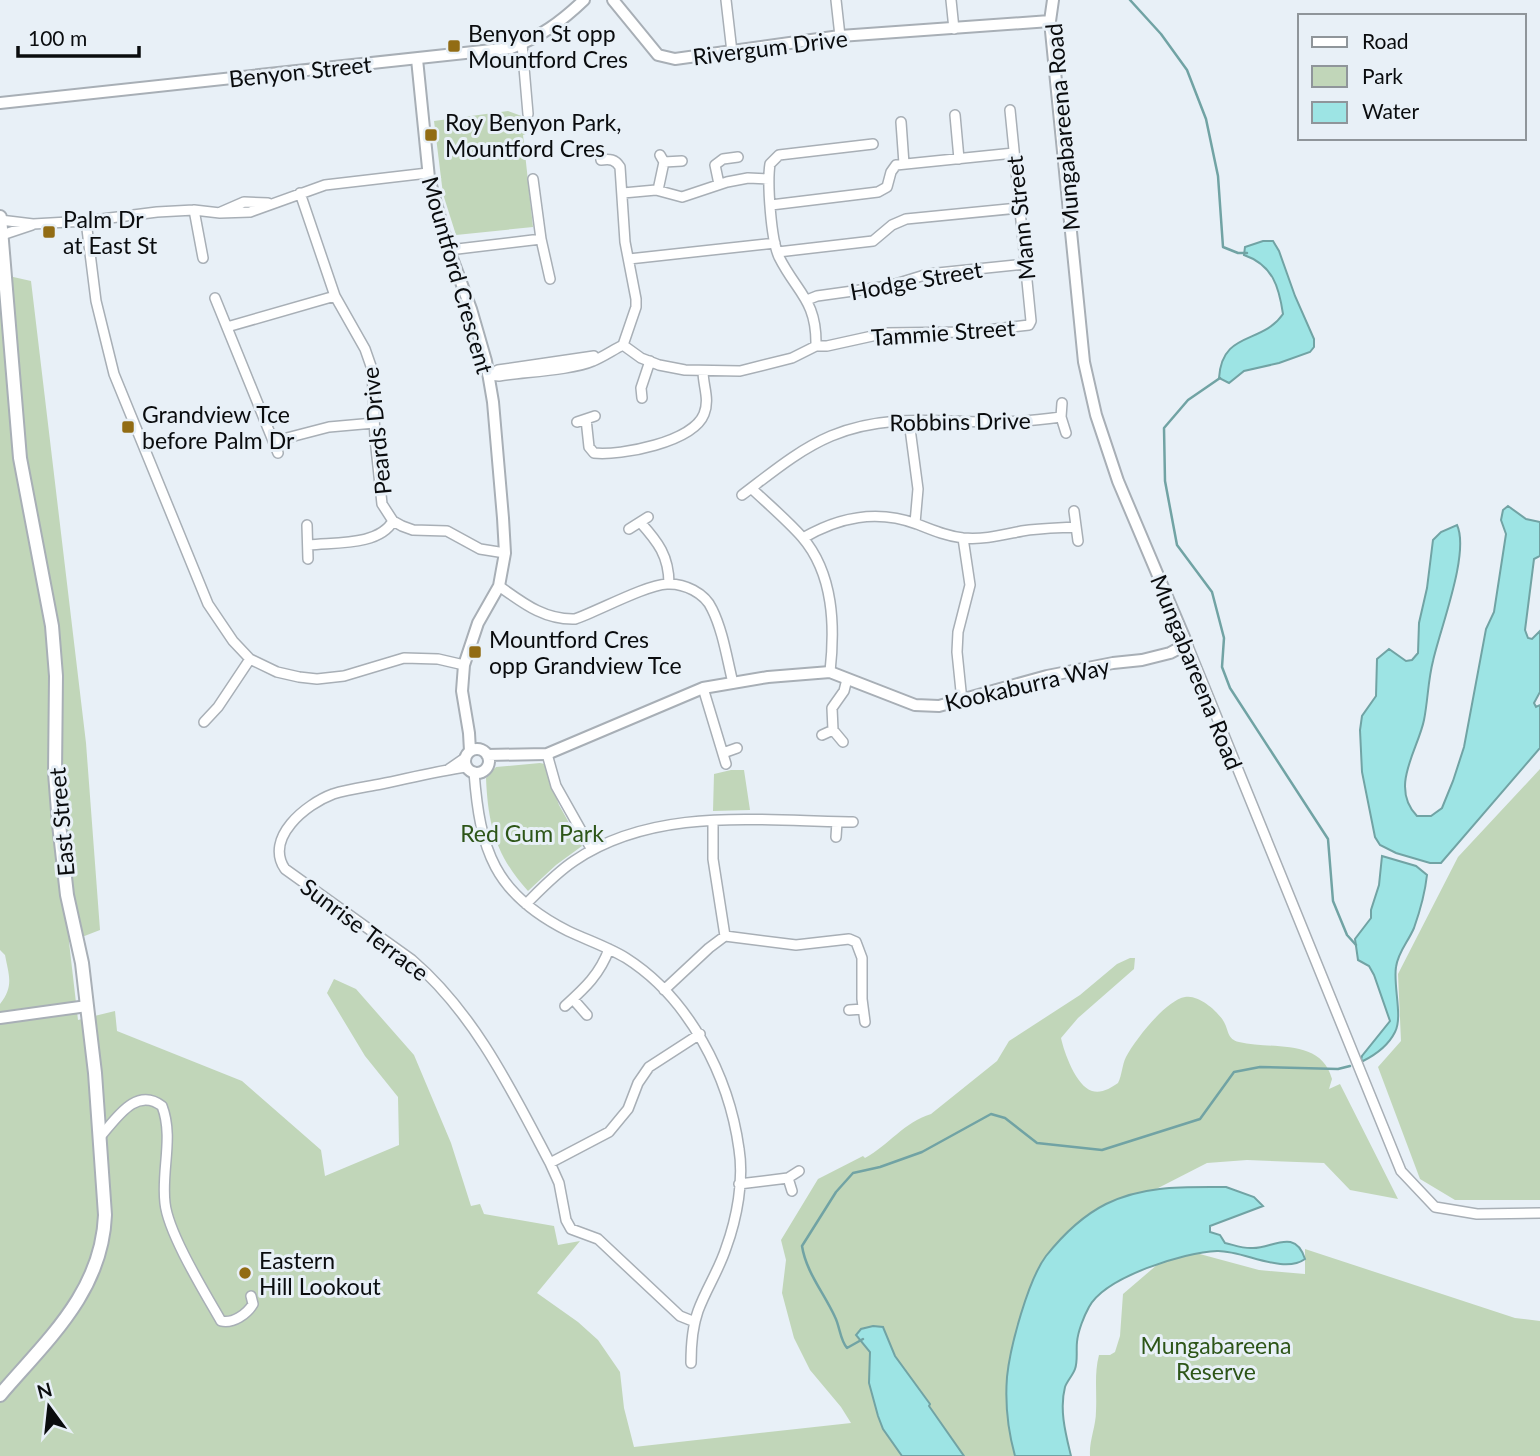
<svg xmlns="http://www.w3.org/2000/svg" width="1540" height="1456" viewBox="0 0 1540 1456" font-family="Lato,sans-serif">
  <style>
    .green { fill: #c1d6b9 }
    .water { fill: #9de4e4; stroke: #71a3a4; stroke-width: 2 }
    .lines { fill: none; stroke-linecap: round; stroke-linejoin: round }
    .stream { stroke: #71a3a4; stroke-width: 2.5 }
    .minor-casing { stroke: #a8afb6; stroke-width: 12 }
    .tertiary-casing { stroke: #a8afb6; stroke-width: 14 }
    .secondary-casing { stroke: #a8afb6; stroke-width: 16 }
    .minor { stroke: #fff; stroke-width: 9 }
    .tertiary { stroke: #fff; stroke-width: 10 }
    .secondary { stroke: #fff; stroke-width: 12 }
    .poi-dot { fill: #926c14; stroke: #e8f0f7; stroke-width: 2.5 }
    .labels { text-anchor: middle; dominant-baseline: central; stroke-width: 6; stroke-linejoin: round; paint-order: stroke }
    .poi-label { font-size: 23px; fill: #0a0c0e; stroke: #e8f0f7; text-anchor: start }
    .street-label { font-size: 23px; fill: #0a0c0e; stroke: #e8f0f7 }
    .park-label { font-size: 23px; fill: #2d5518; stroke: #e8f0f7 }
  </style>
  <rect width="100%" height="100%" fill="#e8f0f7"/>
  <path class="green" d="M508,111L527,118L528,133L523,135L533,227L456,235L443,194L434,121Z
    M0,274L31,281L86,743L100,930L69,942L78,1020L115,1011L117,1031L242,1081L321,1150L325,1176L399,1145L398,1097L365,1056L327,993L334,979L356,989L414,1055L451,1143L471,1206L480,1204L484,1214L554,1226L558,1245L580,1241L537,1293L578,1322L598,1340L620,1372L624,1408L634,1447L851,1423L841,1407L810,1370L794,1338L782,1293L786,1260L781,1240L818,1179L863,1156L865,1158C889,1145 904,1122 931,1114L997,1061L1009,1041L1080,995L1117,964L1130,958H1135L1134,969L1078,1018L1061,1038C1064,1052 1076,1086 1092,1091C1101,1094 1111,1088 1118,1083C1122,1075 1122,1065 1126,1057C1135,1040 1166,1000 1185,997C1198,994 1218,1011 1224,1022C1229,1031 1227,1039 1239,1042C1270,1050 1321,1037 1332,1079L1329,1089L1340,1084L1398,1199L1350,1190L1324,1163L1247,1160L1207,1163L1082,1227L1039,1267L1025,1303L1016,1456H0V1004C14,986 9,976 5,955L0,950Z
    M540,763L545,764L559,805L582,846L556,865L528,891C496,856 488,825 486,778L496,767Z
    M1540,769V1200H1455L1420,1179L1378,1067L1401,1041L1398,974L1458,857Z
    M731,770H744L750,810L713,811L714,774Z
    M1305,1249L1515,1318L1540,1321V1456H1090C1089,1440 1096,1427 1096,1411C1097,1392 1094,1374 1099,1355H1110L1115,1352L1120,1336L1123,1294L1158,1264L1196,1253L1259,1270L1305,1274Z"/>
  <path class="water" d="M1263,241H1273L1279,251L1295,296L1314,339V347L1310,352L1279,363L1244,371L1229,383L1219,378C1222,330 1262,345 1283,314C1279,287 1273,265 1244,255L1245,247Z
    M1508,506L1526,519L1540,522V556L1534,559L1525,630L1528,638L1532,639L1540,631V692L1534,703L1536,707L1540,705V748L1441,863H1430L1396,853L1380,845L1375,837L1362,772L1360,730L1362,716L1376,696L1377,659L1389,649L1406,661L1412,660L1418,653L1419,623L1427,588L1433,540L1441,532L1457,525C1470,553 1440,629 1433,661C1428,680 1428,700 1424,720C1418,750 1389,787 1417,816H1431L1442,808L1453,781L1464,747L1486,629L1494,612L1506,534L1501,520L1503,510Z
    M1382,856L1416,866L1427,875C1425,893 1420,911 1414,928C1408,942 1398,952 1396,967C1393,986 1403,1017 1395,1032C1388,1046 1377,1054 1363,1061L1361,1060L1362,1056L1390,1021L1374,975L1369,966L1358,960L1355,939L1371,918V910L1379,885Z
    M1226,1187L1254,1197L1263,1206L1210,1226V1232L1220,1235L1225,1243C1234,1245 1244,1249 1253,1248C1273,1248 1295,1228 1305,1259C1283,1275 1243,1250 1217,1251C1184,1252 1105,1277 1089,1307C1084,1316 1078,1331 1077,1342C1076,1350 1078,1361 1075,1369C1073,1375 1067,1381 1065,1387C1059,1410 1066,1435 1071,1456H1015C1008,1431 1005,1403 1007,1377C1010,1347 1028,1280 1046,1256C1062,1236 1084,1215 1106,1204C1144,1185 1185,1187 1226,1187Z
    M873,1326L883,1327L895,1356L930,1404L929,1406L964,1456H902L883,1429L878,1416L869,1383L870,1352L856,1335L861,1329Z"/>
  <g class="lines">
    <path class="stream" d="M1130,0L1161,34L1187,70L1206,119L1218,176L1223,247L1238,253H1247
      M1220,378L1188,400L1164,428L1165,481L1177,545L1212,592L1224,638L1222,667L1230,688L1328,839L1333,901L1347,935L1356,945
      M863,1339L847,1348C840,1340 840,1327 835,1317C824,1293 806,1272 802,1246L836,1192L853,1173L880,1167L922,1152L991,1114L1005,1118L1037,1143L1102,1150L1200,1119L1234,1072L1260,1067L1338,1069L1350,1066"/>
    <defs>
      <path id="minor" d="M726,0L732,52
        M836,0L840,36
        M951,0L954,29
        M522,44L528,114
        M955,115L959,159
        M901,122L904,164
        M660,155L664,162L682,161
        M533,179L541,239L550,279
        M719,184L715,165L723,159L738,157
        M658,190L664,162
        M300,193L335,296L365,349L372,369L375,438L382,504L393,521L402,526L413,530L447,531L480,549L505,553
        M623,193L656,190L682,197L727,182L748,178L769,179
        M771,205L878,192L887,187L891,172L896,165L1014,153
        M194,210L203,258
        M221,212L244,202L268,203
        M0,220L33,224L86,221L157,212L194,210L220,213L250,212L325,185L428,173
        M86,221L96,301L114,374L208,604L233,641L250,659L277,672L299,677L317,679L344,676L404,658L438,659L464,665
        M2,235L32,225
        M449,250L541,239
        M778,252L873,241L892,225L906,219L1019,208
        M629,259L775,243
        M215,298L278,453
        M807,300L817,296L889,286L928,274L1025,264
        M227,327L335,296
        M623,345L641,358L659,365L685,370L740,371L792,358L816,346H827L886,333L970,332L1029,325L1031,321L1010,110
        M816,346C817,300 797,293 779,257C771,240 767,183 770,164L779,155L873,144
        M488,375L499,376C524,372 573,370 593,361C603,357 613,350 623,345L636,307V299L625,242L620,167C615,159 610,159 601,160
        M488,375L498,370L594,356
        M642,398L641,388L650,361
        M1062,403L1061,417L1066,433
        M586,419L589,447L594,453C621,456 693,442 704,414C710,399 703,386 703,371
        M909,421L918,489L915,523
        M577,422L595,416
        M275,441L329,427L374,423
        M751,488C768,504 787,520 802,537C834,574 835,627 830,672
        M742,495C770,474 798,450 831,436C886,413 940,422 996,422C1018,422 1039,420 1061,417
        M1074,511L1078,541
        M640,522C658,542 669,556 669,584
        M307,525L308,559
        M629,529L648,517
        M803,538C839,517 876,509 917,524C932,530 946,536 963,538C984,540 1002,535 1022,531C1040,528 1058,528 1076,527
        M309,545C334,542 379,546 393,521
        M499,586C523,603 544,620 575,619C598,611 646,585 667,584C684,583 705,593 712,609C723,631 727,659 733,683
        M1187,644L1401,1171L1435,1207L1477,1214L1540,1213
        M703,688L726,764
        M962,701L957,652L958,632L970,585L963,538
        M204,722L218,707L250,659
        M833,730L843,742
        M822,735L833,730L832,708L844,691L847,679
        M723,753L737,748
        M547,754L556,786L592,850
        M466,767C438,771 410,778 381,784C366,787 349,789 333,794C306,804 264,838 285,869L412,960C475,1014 512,1091 550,1163L559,1183L566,1220L571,1229L598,1239L680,1316L695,1322
        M449,769L465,758
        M474,772C480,850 494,894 568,931C587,940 608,947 626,958C689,998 729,1076 739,1149C744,1180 737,1218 726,1248C719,1270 706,1289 698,1311C692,1328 691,1346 691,1363
        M713,822V859L725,936
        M836,837L837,822
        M526,904C541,889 556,873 574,861C655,806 760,821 853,822
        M664,990L709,948L725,936L796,945L849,939L856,942L862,958V999L865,1022
        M573,999L587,1015
        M565,1006C585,988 600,974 609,949
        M849,1010L863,1009
        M100,1137C116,1119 136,1086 162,1106C174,1137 161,1171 165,1203C168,1233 205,1293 221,1321C233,1324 247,1314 253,1304L251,1296
        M550,1163L609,1132L628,1109L638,1083L649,1067L700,1034
        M788,1178L792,1191
        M739,1184L788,1178L799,1171"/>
      <path id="tertiary" d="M613,0L658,55L675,59L840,36L1050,21
        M417,59L429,178L449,250L471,309L486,361L493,402L503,518L505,553L499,586L478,623L464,665L462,691L469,733L470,751
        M0,103L511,48C540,37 561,22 584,0
        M465 761a12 12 0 1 1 24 0a12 12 0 1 1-24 0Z
        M487,755L547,754L703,688L768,677L830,672L915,705L939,706L1047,676L1113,663L1142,660L1170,653L1187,644L1118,481L1096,415L1084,362L1050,21L1053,0
        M0,1018L87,1006"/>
      <path id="secondary" d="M0,217L20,458L52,626L56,676L55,773L59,824L67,895L82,963L87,1006L95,1073L105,1215C102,1292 47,1340 0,1395"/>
    </defs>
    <use href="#minor" class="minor-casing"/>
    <use href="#tertiary" class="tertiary-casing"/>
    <use href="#secondary" class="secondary-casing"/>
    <use href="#minor" class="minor"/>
    <use href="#tertiary" class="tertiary"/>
    <use href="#secondary" class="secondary"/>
  </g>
  <g class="poi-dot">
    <rect x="447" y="39" width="14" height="14" rx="3.5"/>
    <rect x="424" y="128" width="14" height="14" rx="3.5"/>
    <rect x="42" y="225" width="14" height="14" rx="3.5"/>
    <rect x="121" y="420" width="14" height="14" rx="3.5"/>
    <rect x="468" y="645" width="14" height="14" rx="3.5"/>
    <circle cx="245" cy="1273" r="7"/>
  </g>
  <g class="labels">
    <g class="poi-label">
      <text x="468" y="33">Benyon St opp<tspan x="468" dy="26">Mountford Cres</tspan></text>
      <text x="445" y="122">Roy Benyon Park,<tspan x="445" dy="26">Mountford Cres</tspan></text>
      <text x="63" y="219">Palm Dr<tspan x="63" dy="26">at East St</tspan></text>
      <text x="142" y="414">Grandview Tce<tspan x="142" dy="26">before Palm Dr</tspan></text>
      <text x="489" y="639">Mountford Cres<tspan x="489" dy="26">opp Grandview Tce</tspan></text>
      <text x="259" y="1260">Eastern<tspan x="259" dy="26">Hill Lookout</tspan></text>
    </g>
    <g class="street-label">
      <text transform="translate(770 47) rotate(-7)">Rivergum Drive</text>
      <text transform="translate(300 71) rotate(-6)">Benyon Street</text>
      <text transform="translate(1062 127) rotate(-95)">Mungabareena Road</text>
      <text transform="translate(1020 218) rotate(-96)">Mann Street</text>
      <text transform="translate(458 275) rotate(74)">Mountford Crescent</text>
      <text transform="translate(916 280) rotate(-10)">Hodge Street</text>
      <text transform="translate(943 332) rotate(-4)">Tammie Street</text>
      <text transform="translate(960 421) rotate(-1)">Robbins Drive</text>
      <text transform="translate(376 431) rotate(-96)">Peards Drive</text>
      <text transform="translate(1197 672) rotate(68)">Mungabareena Road</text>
      <text transform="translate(1027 684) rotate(-13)">Kookaburra Way</text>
      <text transform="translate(61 822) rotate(-95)">East Street</text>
      <text transform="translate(365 929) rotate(37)">Sunrise Terrace</text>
    </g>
    <g class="park-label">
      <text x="532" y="833">Red Gum Park</text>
      <text x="1216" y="1345">Mungabareena<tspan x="1216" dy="26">Reserve</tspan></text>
    </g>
  </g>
  <rect x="1298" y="14" width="228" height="126" fill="#e8f0f7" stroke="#8f959a" stroke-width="2"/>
  <rect x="1312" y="37" width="35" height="10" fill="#ffffff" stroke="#8f959a" stroke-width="2"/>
  <text x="1362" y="49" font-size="21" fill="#0a0c0e">Road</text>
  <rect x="1312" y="66" width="35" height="21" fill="#c1d6b9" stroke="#8f959a" stroke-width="2"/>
  <text x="1362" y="84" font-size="21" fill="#0a0c0e">Park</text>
  <rect x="1312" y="102" width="35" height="21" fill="#9de4e4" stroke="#8f959a" stroke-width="2"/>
  <text x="1362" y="119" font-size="21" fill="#0a0c0e">Water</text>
  <g transform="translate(49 1407) rotate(345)" stroke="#e8f0f7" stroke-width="5" paint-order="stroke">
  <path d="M0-5L12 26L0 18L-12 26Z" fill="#0a0c0e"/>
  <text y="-10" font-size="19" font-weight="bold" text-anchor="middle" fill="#0a0c0e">N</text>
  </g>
  <path d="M18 46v10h121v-10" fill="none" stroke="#0a0c0e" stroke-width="3.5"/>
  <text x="28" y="46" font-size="21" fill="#0a0c0e" stroke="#e8f0f7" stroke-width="5" paint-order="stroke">100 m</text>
</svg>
